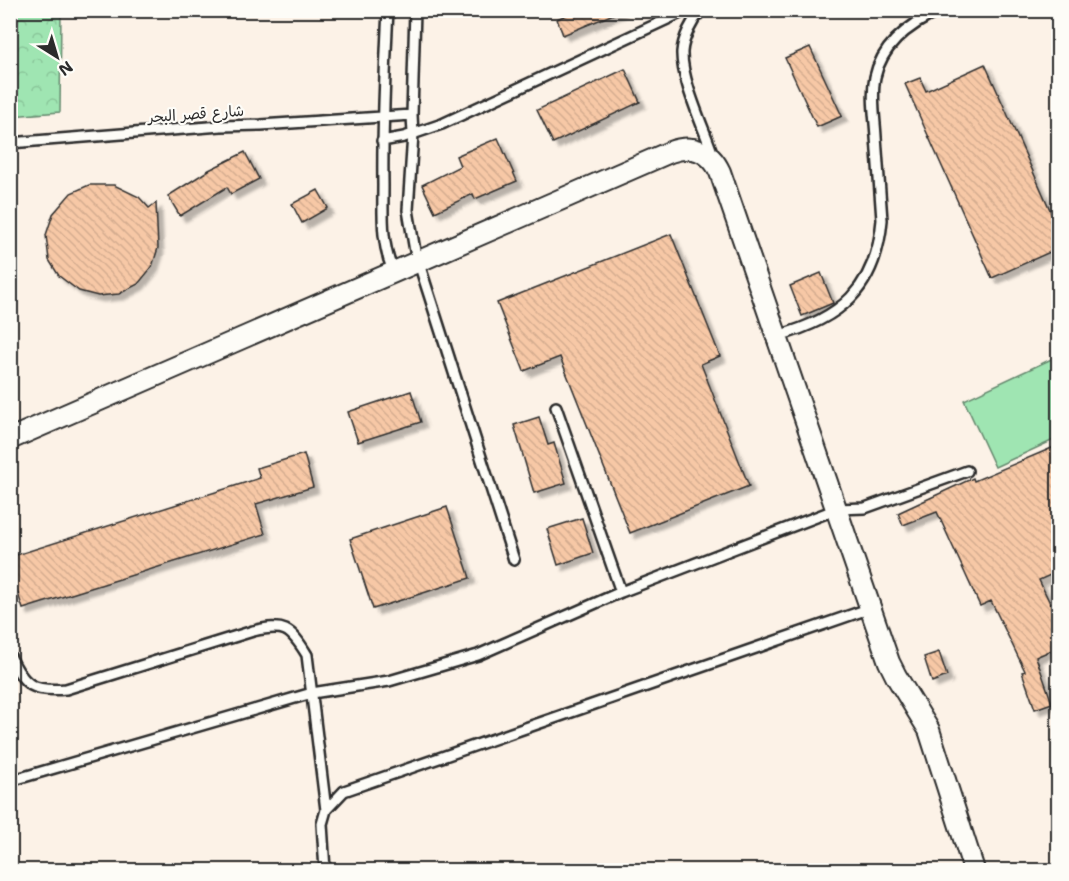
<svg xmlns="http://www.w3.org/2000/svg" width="1069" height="881" viewBox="0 0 1069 881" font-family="'Shantell Sans','Playpen Sans Arabic',sans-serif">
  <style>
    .grass { fill: #9fe5b2; stroke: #65886e; stroke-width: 1.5 }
    .forest { fill: url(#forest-crowns); stroke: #65886e; stroke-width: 1.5 }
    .building { fill: url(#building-back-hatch); stroke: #2b2b2b; stroke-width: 1.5; filter: url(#shadow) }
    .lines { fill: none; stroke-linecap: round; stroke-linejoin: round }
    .service-casing { stroke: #2b2b2b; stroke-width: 14 }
    .minor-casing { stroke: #2b2b2b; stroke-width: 24 }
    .service { stroke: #fdfcf7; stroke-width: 9 }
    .minor { stroke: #fdfcf7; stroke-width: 20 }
    .labels { text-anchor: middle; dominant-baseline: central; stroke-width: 4.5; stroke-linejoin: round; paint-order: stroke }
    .street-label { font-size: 15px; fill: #2b2b2b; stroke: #fdfcf7 }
  </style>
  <defs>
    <pattern id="forest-crowns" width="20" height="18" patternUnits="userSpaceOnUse" patternTransform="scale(1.5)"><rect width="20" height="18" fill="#9fe5b2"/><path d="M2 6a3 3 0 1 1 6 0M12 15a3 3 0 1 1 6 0" fill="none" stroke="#89c599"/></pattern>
    <pattern id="building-back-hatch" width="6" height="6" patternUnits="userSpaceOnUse" patternTransform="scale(1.5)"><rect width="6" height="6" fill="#f7c8a6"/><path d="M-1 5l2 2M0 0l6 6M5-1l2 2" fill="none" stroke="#d4ac8f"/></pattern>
    <filter id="shadow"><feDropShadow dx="5.5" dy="5.5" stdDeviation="1.5" flood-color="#0004"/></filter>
  </defs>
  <rect width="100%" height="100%" fill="#fcf2e7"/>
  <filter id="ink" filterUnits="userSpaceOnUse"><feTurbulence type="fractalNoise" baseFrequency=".0167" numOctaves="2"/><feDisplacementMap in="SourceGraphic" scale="12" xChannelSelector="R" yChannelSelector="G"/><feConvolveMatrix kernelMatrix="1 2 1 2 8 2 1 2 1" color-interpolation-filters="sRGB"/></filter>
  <g filter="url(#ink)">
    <path class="grass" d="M1058,356V438L995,467L964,400Z"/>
    <path class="forest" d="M11,10L61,11L60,112L11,116Z"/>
    <path class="building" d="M578,10H621V11L563,35L557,19Z
      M810,47L842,116L817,127L785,58Z
      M985,64L1059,230V248L992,278L905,84L920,78L926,91Z
      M625,69L640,102L553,143L537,110Z
      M498,138L517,181L475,199L473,194L435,212L422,185L460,166L456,156Z
      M245,152L259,179L231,194L227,187L180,216L168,196L209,170Z
      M89,185H114L139,197L149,208L156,203L158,248L152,267L138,284L119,294L98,296L79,291L59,276L49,260L46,235L53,214L71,193Z
      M318,190L328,208L302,223L292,204Z
      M671,234L720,356L701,364L749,486L630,533L560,357L524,371L497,303Z
      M821,273L833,303L802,316L790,286Z
      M411,391L421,422L358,442L348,412Z
      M539,417L548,445L554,443L566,483L534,493L514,425Z
      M1059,445V571L1039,580L1059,622V647L1036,657L1052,703L1035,709L1022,672L1025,671L991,601L980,606L937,512L903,525L898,513L973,478L974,481Z
      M304,454L313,487L256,504L265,534L23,609L10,569V557L260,478L257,468Z
      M447,507L470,578L373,609L350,539Z
      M582,518L593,553L558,565L547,529Z
      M939,652L947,676L932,682L924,657Z"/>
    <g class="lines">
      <defs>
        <path id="service" d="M388,10C385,69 382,127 383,185C383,215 381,243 393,271
          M415,10L412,115L413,134L408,210L415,251L514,560
          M701,10C692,21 683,38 682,52C681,80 704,128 713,155
          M1055,10L1058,12
          M382,141L404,137L442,124L687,10
          M10,143L221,126L261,125L412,115
          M777,336C840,319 876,289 882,220C880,193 878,165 876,137C875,118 871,96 875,77C882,44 912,23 941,10
          M556,407L621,592
          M10,656C24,686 33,692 66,689L253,631C284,624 290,627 307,655L326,810
          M10,781L312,693L389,681L478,655L621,592L837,509L865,508L967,471
          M325,870L322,824L326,810L344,791L871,608"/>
        <path id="minor" d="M10,439L670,152C692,144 710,150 720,172L889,662L896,676L929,730L974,870"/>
      </defs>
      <use href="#service" class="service-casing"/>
      <use href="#minor" class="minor-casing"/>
      <use href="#service" class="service"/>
      <use href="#minor" class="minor"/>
    </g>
  </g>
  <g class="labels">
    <g class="street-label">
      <text transform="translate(196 114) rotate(-4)">شارع قصر البحر</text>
    </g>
  </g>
  <rect width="1069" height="881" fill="none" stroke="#fdfcf7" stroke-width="36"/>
  <rect x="18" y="18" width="1033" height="845" fill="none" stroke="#2b2b2b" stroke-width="2" filter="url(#ink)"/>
  <g transform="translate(57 57) rotate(143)" stroke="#fdfcf7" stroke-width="4.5" paint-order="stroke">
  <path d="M0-4.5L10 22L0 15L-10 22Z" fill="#2b2b2b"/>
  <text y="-9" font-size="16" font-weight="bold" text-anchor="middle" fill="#2b2b2b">N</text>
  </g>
</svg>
